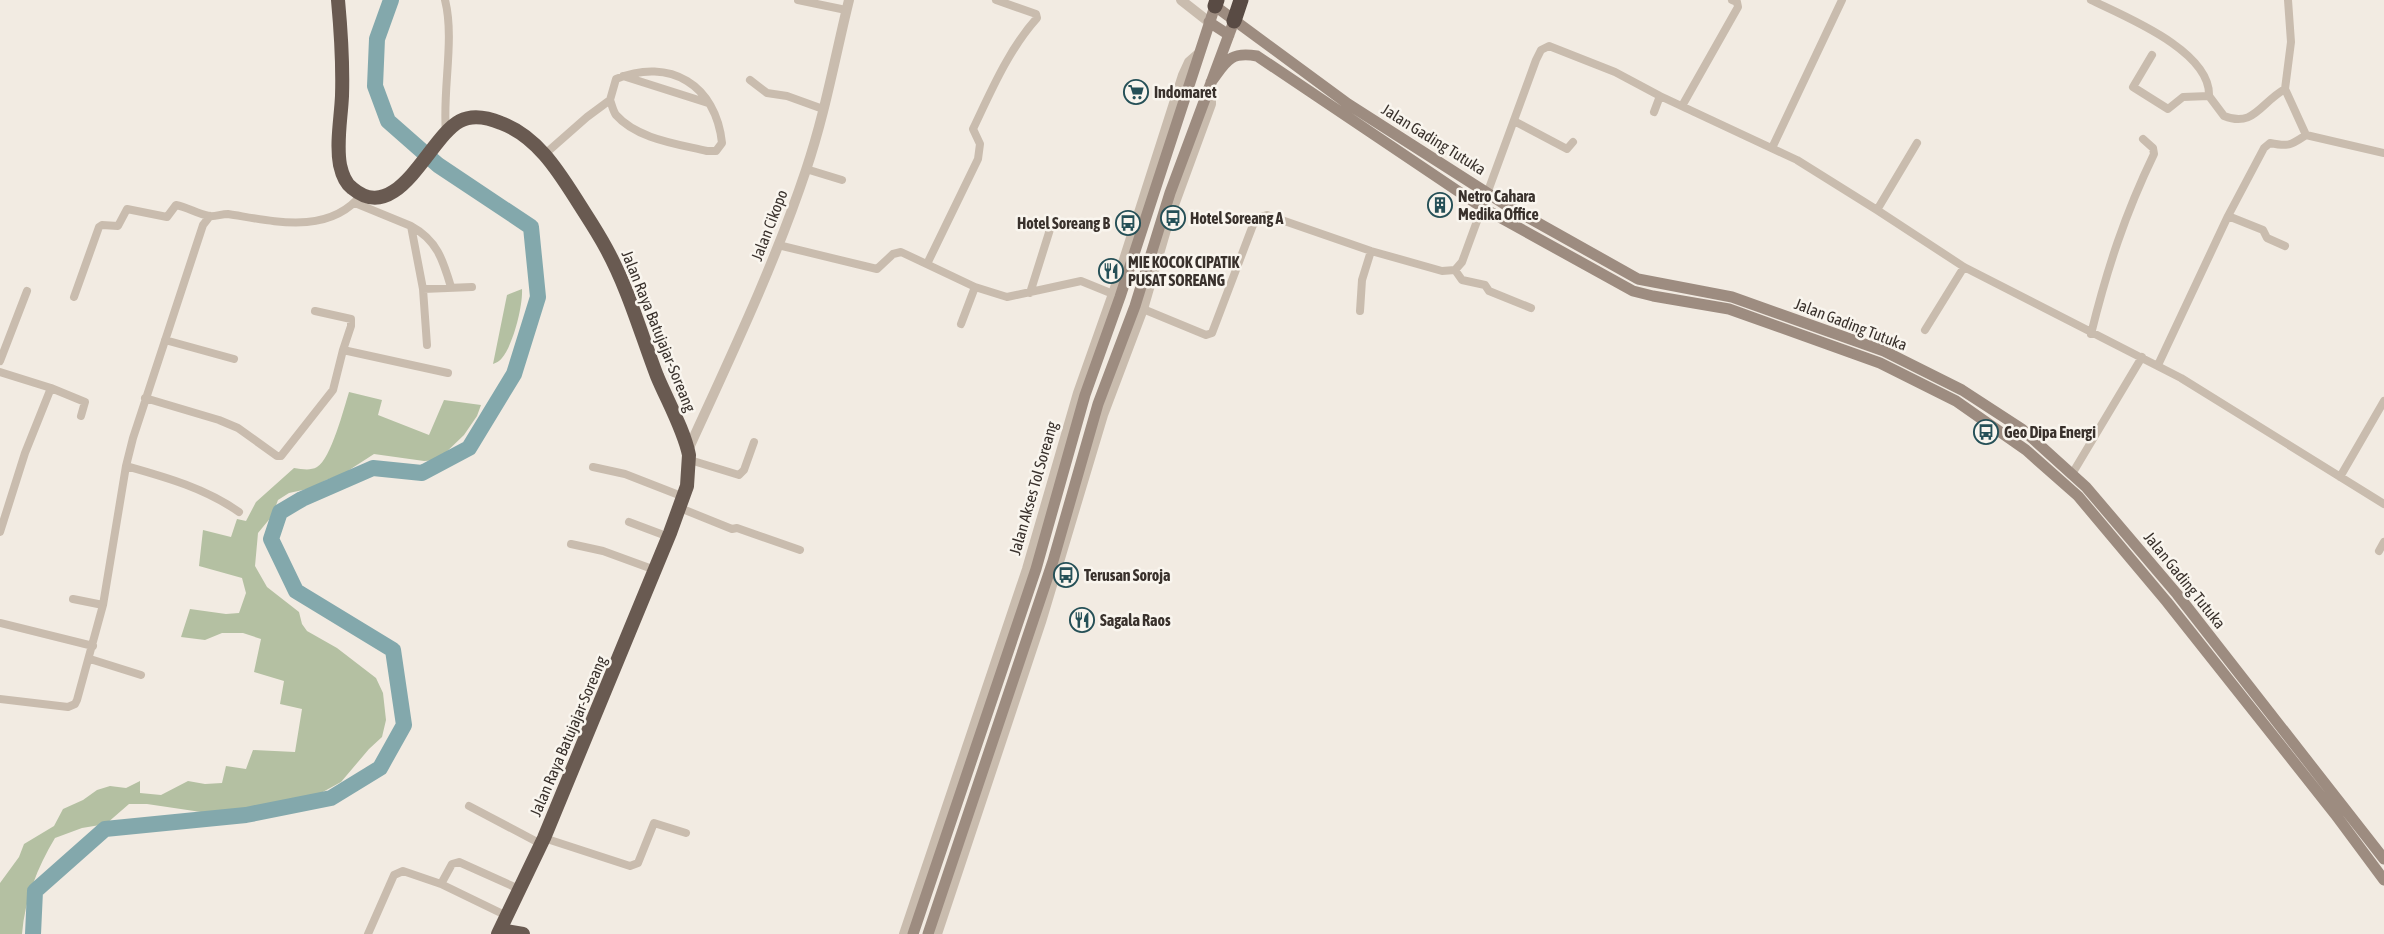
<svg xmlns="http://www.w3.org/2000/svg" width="2384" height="934" viewBox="0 0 2384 934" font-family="'Asap Condensed',sans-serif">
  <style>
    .green { fill: #b4c0a2 }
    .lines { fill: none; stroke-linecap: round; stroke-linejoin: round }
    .river { stroke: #83a8ac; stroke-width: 16 }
    .minor { stroke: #c9bcae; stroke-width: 8 }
    .tertiary { stroke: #c9bcae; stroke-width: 10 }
    .secondary { stroke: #9d8c80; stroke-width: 11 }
    .trunk { stroke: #695a51; stroke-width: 14 }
    .motorway { stroke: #594b44; stroke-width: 15 }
    .labels { text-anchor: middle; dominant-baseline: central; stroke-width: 5; stroke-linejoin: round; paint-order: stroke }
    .poi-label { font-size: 16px; font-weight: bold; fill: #39312c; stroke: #f9f5ee; text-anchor: start }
    .street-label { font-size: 16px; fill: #39312c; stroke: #f9f5ee }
  </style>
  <rect width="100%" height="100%" fill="#f2ebe2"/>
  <path class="green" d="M522,289C523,306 513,345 502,358C500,361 496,363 493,364L507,295Z
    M349,392L382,400L378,415L429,435L444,400L481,405L477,416L464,435L438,460L424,461L374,454L343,474L326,480L312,488L289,493L278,500L272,516L258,533L255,566L267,587L299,612L302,624L307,631L337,648L376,678L383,693L386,720L382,737L369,749L341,782L310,799L263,810L201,812L147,804H129L106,824L82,828L55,838C37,868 25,899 22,934H0V883L19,857L24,844L54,826L63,809L83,800L97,790L110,786L126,788L140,781V793L161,795L188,781L205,784L222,783L226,766L246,769L253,750L295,752L302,709L280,704L284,681L254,672L261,639L243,633H222L205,640L181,637L190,609L226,614L239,613L246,593L242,578L199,566L203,530L231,537L237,519L246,521L256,502L294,468C302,469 310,471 317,467C331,459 344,408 349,392Z"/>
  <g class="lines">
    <path class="river" d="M33,934L35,891L105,829L246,815L331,798L380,768L404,725L393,650L296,591L271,539L280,512L302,499L373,468L422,473L469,448L514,374L538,297L531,227L438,165L388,121L375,86L377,39L391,0"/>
    <path class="minor" d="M445,0C455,39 442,91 446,133
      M798,0L846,10
      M2091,0C2126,17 2211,51 2209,96
      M2288,0L2291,42L2285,89L2306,135L2384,153
      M2152,55L2133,87L2168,109L2183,97L2209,96L2224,116C2254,128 2260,103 2285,89
      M623,76L708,103
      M750,80L767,93L787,96L823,109
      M1682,106L1738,7L1737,2L1732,0
      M1654,112L1660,96
      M1514,121L1567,149L1573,142
      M1772,148L1842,0
      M545,154L587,117L610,100L616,79C670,57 716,85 722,143L716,151H707C678,144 637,139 616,115C613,111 612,105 610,100
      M806,169L842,180
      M355,203L411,226L423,289L427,345
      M1877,210L1917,143
      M2228,216L2263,230L2267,238L2285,246
      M411,226C437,240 443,260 451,287
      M778,245L877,269L893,254L901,252L975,287L1007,297L1081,281L1113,294
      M927,264L978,159L980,144L973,129C991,91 1009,49 1037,18L1036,14L996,0
      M1455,270L1462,280L1485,285L1489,291L1531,308
      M423,289L472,287
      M1030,293L1052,223
      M74,297L99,227L102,225L118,226L127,209L167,217L176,205C187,207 198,214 209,216C215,217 221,214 228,214C273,221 329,236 362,194
      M1143,309L1206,335L1212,333L1253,225L1260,217L1267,215L1371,251L1442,271L1455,270L1462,262L1536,60L1541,50L1549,46L1615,72L1660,96L1797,160L1877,210L1964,267L2181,378L2384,504
      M315,311L351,319V326L343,350L448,373
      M1360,311L1362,280L1371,251
      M961,324L975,287
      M1925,330L1964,267
      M2091,334C2107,269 2125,214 2154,154L2153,148L2143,139
      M165,340L234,359
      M0,361L27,291
      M2158,365L2228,216L2264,148L2270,143C2289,147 2291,145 2306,135
      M0,372L51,388L25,453L0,532
      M51,388L85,402L81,416
      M145,398L219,420L238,428L277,456H281L333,390L343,350
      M690,460L739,475L744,470L754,442
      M126,466C165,477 205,488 239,512
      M593,467L625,474L684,497
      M2072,474L2142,357
      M2340,477L2384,401
      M680,508L732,529L737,528L800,550
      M629,522L669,537
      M571,544L603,551L655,570
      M2379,551L2384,542
      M73,599L103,605
      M0,623L93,646
      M90,659L141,675
      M0,699L68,707L75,704L77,700L103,605L126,466L133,438L203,225L210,216
      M469,806L541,844
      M544,838L630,866L638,863L654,823L686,833
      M507,916L441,884L452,864L459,862L519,889
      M368,934L394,875L403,871L441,884"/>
    <path class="tertiary" d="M1181,0L1209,22
      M688,450C730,358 774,266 806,170C825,114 835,57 849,0
      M904,934L1027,569L1078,393L1113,294L1183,75L1189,62L1197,55
      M937,934L1041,622L1103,415L1143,309L1170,216L1211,104V87"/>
    <path class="secondary" d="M1209,22L1229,35
      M1211,82C1226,62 1229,51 1257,56L1483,208L1633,291L1653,296L1729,309L1880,363L1956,401L2026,450L2078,496L2167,602L2335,814L2384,880
      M913,934L1036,569L1085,395L1120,297L1215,6L1348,104L1506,205L1638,279L1732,297L1884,351L1962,390L2022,429L2086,487L2177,594L2384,859
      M928,934L1053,561L1098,404L1135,306L1170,193L1234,21"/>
    <path class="trunk" d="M338,0C341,32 343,64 342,96C341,118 336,143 340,165C342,174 345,183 352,188C398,227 429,137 460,121C473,114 489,118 501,123C536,136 557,169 576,199C586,215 597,231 606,248C628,288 641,334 657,376C667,400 684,430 689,455L687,486L670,533L544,838L498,934
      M500,930L523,934"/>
    <path class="motorway" d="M1215,6L1217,0
      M1234,21L1241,0"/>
  </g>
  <defs>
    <symbol id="supermarket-ring" viewBox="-11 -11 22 22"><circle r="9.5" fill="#f9f5ee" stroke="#255057" stroke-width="1.5"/><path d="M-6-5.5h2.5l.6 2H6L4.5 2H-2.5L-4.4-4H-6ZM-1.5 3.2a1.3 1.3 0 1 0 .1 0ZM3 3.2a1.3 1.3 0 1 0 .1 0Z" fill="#255057"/></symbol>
    <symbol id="building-ring" viewBox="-11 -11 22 22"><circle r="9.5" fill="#f9f5ee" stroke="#255057" stroke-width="1.5"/><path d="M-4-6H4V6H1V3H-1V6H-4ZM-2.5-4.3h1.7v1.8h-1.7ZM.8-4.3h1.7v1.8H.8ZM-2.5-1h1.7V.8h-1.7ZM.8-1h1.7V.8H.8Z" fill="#255057"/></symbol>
    <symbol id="bus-ring" viewBox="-11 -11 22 22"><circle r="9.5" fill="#f9f5ee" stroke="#255057" stroke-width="1.5"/><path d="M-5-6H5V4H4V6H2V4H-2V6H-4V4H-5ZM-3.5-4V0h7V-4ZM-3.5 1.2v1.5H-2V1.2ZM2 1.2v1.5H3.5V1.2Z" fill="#255057"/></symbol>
    <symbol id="restaurant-ring" viewBox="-11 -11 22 22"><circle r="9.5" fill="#f9f5ee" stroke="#255057" stroke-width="1.5"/><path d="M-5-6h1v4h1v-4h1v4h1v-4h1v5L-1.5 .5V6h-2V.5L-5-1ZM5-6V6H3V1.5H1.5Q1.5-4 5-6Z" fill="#255057"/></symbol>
  </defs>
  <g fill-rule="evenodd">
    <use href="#supermarket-ring" x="1122" y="78" width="28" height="28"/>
    <use href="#building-ring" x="1426" y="191" width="28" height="28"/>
    <use href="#bus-ring" x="1159" y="204" width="28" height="28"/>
    <use href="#bus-ring" x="1114" y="209" width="28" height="28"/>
    <use href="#restaurant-ring" x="1097" y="257" width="28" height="28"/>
    <use href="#bus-ring" x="1972" y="418" width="28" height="28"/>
    <use href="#bus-ring" x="1052" y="561" width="28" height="28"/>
    <use href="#restaurant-ring" x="1068" y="606" width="28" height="28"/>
  </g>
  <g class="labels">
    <g class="poi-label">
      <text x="1154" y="92">Indomaret</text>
      <text x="1458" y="196">Netro Cahara<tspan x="1458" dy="18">Medika Office</tspan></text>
      <text x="1190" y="218">Hotel Soreang A</text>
      <text x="1110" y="223" text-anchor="end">Hotel Soreang B</text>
      <text x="1128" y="262">MIE KOCOK CIPATIK<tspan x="1128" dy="18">PUSAT SOREANG</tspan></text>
      <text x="2004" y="432">Geo Dipa Energi</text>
      <text x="1084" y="575">Terusan Soroja</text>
      <text x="1100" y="620">Sagala Raos</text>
    </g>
    <g class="street-label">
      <text transform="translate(1434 139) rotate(32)">Jalan Gading Tutuka</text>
      <text transform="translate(769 225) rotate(-69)">Jalan Cikopo</text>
      <text transform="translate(1851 324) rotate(21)">Jalan Gading Tutuka</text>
      <text transform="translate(659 331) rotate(68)">Jalan Raya Batujajar-Soreang</text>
      <text transform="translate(1033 488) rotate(-74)">Jalan Akses Tol Soreang</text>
      <text transform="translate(2185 580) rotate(51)">Jalan Gading Tutuka</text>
      <text transform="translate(568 736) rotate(-67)">Jalan Raya Batujajar-Soreang</text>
    </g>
  </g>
</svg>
